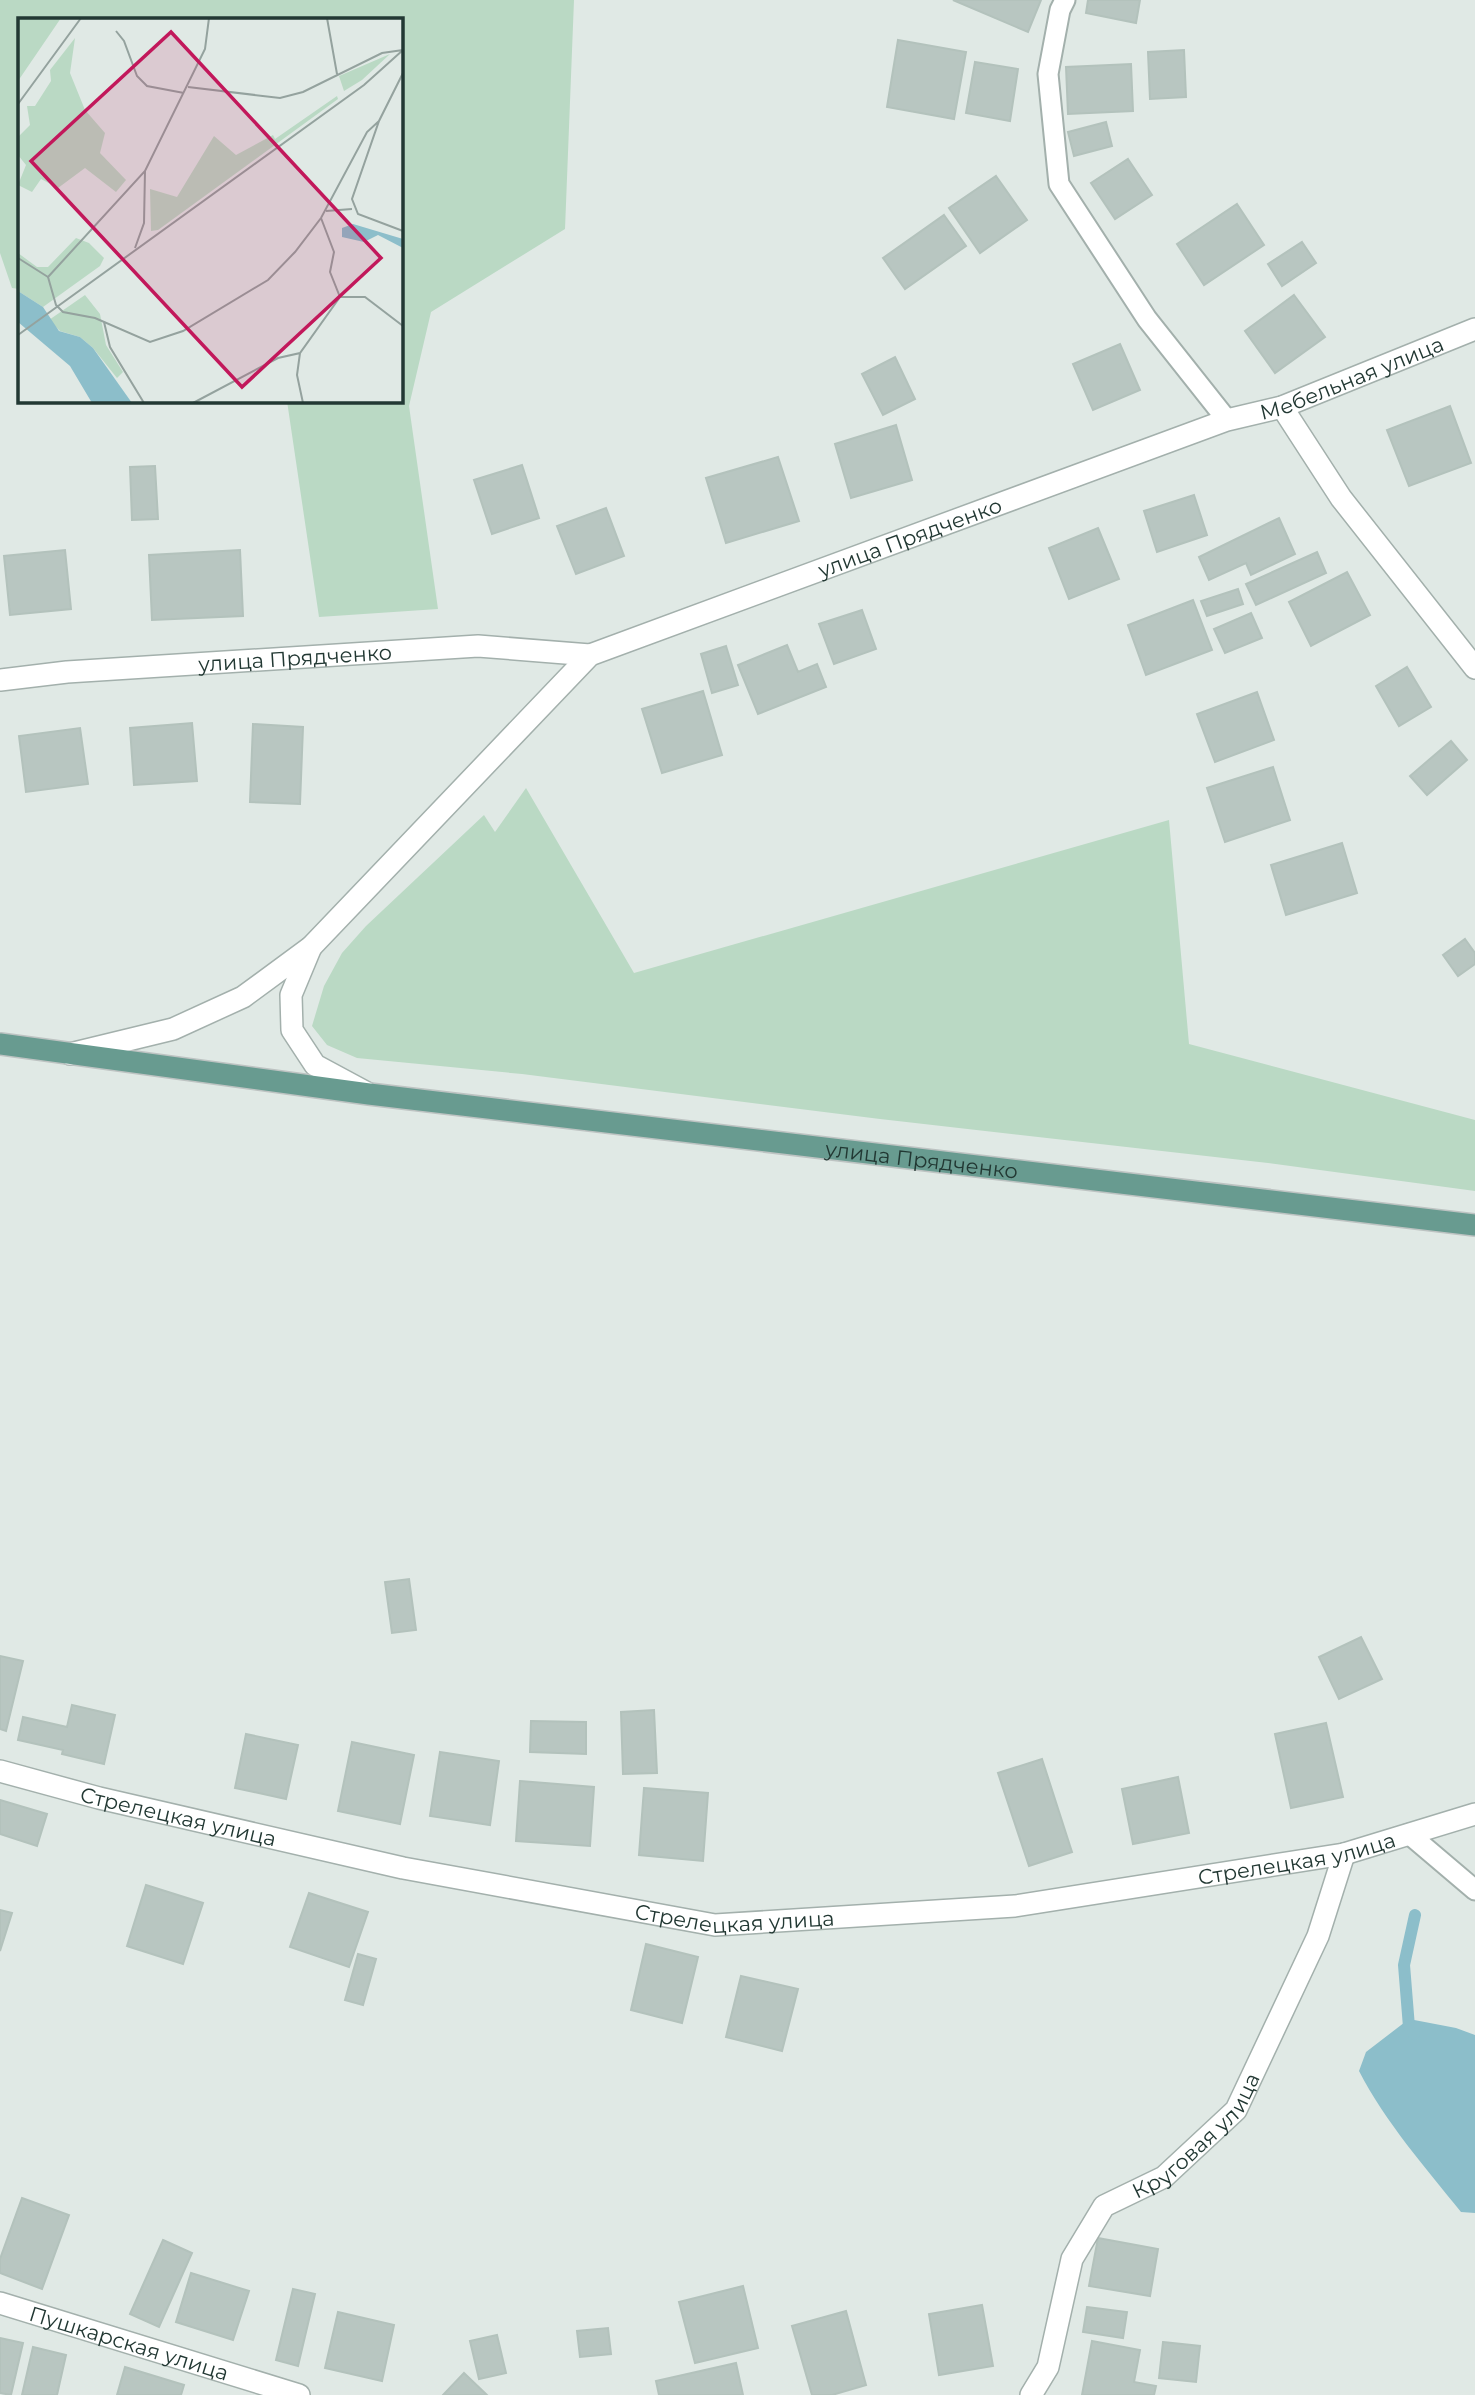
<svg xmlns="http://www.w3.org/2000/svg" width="1475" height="2395" viewBox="0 0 1475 2395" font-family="Montserrat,sans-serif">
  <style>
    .green { fill: #bad9c4 }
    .water { fill: #8cbeca }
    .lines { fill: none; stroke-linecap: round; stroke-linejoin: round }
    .stream { stroke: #8cbeca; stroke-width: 12 }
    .building { fill: #b8c6c1; stroke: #b3c2bc; stroke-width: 2 }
    .service-casing { stroke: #a3b0ac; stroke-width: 23 }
    .minor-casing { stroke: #a3b0ac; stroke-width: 24 }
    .tertiary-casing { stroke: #a3b0ac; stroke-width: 24 }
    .primary-casing { stroke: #bdc3c2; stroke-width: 24 }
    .service { stroke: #fff; stroke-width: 19 }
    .minor { stroke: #fff; stroke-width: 21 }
    .tertiary { stroke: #fff; stroke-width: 21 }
    .primary { stroke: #689b90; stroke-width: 21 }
    .labels { text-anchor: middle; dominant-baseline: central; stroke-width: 5; stroke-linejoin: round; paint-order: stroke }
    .street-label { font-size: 21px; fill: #223833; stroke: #eff6f3 }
    .inset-road { fill: none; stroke: #94a29e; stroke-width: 2 }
    .view { fill: #c2185b; fill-opacity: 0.15; stroke: #c2185b; stroke-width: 3.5 }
    .inset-edge { fill: none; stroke: #223833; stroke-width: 3.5 }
  </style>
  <rect width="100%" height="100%" fill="#e0e9e5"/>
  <path class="green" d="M0,0H574L565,229L431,312L409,406L438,609L319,617L287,401H401V19H19V289L12,288L0,253Z
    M526,788L634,973L1169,820L1189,1044L1475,1120V1191L1268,1163L880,1119L522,1074L357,1058L327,1045L312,1026L324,986L342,953L366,926L484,815L495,832Z"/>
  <path class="water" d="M1409,2019L1456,2028L1475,2035V2213L1461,2212C1425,2167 1386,2123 1359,2071L1366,2052Z"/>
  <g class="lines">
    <path class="stream" d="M1414,2034L1409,2027L1404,1965L1415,1915"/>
  </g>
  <path class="building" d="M953,0H1041L1028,32Z
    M1088,0H1140L1136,23L1086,13Z
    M898,40L966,52L954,119L887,107Z
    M1184,50L1186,97L1150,99L1148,52Z
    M975,62L1018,69L1010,121L966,113Z
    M1131,64L1133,111L1068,114L1066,67Z
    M1106,122L1112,146L1074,156L1068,132Z
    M1128,159L1152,195L1115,219L1091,183Z
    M996,176L1027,220L980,253L949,208Z
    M1237,204L1264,245L1204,285L1177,244Z
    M944,215L966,246L905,289L883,258Z
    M1302,242L1316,263L1282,286L1268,264Z
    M1294,295L1325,337L1275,373L1245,331Z
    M1120,344L1140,390L1093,410L1073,364Z
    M895,357L915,399L883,415L862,374Z
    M1450,406L1471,463L1409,486L1387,430Z
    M896,425L912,480L851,498L835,444Z
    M778,457L799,521L726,543L706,478Z
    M522,465L539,518L492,534L474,480Z
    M155,466L158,519L132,520L130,467Z
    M1194,495L1207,535L1157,552L1144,511Z
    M606,508L624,556L576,574L557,526Z
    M1279,518L1295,554L1251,575L1246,563L1209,580L1199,557Z
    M1098,528L1119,579L1069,599L1049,548Z
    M65,550L71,609L10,615L4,556Z
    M240,550L243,616L152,620L149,555Z
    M1317,552L1326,573L1256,605L1246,584Z
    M1347,572L1370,615L1311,646L1289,602Z
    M1238,589L1243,604L1207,616L1201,601Z
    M1193,600L1212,650L1146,675L1128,625Z
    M862,610L876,649L834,664L819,624Z
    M1251,613L1262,638L1225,653L1214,629Z
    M787,645L798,672L817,664L826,687L758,714L738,665Z
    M726,646L738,685L712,693L701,654Z
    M1407,667L1431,707L1399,726L1376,686Z
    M703,691L722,755L662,773L642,709Z
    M1257,692L1274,740L1215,762L1197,714Z
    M192,723L197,781L134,785L130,728Z
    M253,724L303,727L300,804L250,802Z
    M80,728L88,784L26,792L19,736Z
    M1451,741L1467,760L1427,795L1410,776Z
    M1273,767L1290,820L1225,842L1207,788Z
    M1342,843L1357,893L1286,915L1271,865Z
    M1465,939L1475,953V964L1458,976L1443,955Z
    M409,1579L416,1630L392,1633L385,1582Z
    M1361,1637L1382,1679L1339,1699L1319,1657Z
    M0,1656L23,1661L6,1731L0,1729Z
    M72,1705L115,1715L104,1764L62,1754L63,1750L18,1740L23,1717L67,1727Z
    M654,1710L657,1773L623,1774L621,1712Z
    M531,1721L586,1722V1754L530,1752Z
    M1326,1723L1343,1797L1291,1808L1275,1734Z
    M246,1734L298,1745L286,1799L235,1788Z
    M352,1742L414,1755L400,1824L338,1811Z
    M440,1752L499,1761L490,1825L430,1816Z
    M1042,1759L1072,1852L1029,1866L998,1773Z
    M1178,1777L1189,1833L1133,1844L1122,1789Z
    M520,1781L594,1787L590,1846L516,1841Z
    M644,1788L708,1793L703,1861L639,1855Z
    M0,1800L47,1814L37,1846L0,1834Z
    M146,1885L203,1903L183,1964L127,1946Z
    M309,1893L368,1912L349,1967L290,1947Z
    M0,1910L12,1913L0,1951Z
    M646,1944L698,1957L682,2023L631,2010Z
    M358,1954L376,1959L363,2005L345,2000Z
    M741,1976L798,1989L782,2051L726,2037Z
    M22,2198L69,2215L42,2289L0,2273V2259Z
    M1098,2238L1158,2249L1150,2296L1089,2286Z
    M163,2240L192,2253L159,2327L130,2314Z
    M191,2273L249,2291L233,2340L176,2322Z
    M743,2286L758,2348L695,2363L679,2302Z
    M293,2289L315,2294L298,2366L276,2360Z
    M982,2305L993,2366L939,2375L929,2314Z
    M1087,2307L1127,2312L1123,2338L1083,2332Z
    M846,2311L866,2385L832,2395H812L792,2326Z
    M338,2312L394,2325L382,2381L325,2368Z
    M608,2328L611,2354L580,2357L577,2331Z
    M497,2335L506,2373L479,2379L470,2341Z
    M0,2338L23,2343L11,2395L0,2393Z
    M1092,2341L1140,2350L1134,2382L1156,2386L1154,2395H1082Z
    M1163,2342L1200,2346L1196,2382L1159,2378Z
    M33,2347L66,2355L57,2395H22Z
    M736,2363L743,2395H659L656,2381Z
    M125,2367L184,2385L181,2395H117Z
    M464,2373L487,2395H443Z"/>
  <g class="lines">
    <defs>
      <path id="service" d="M1065,0L1060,10L1048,74L1059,184L1147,319L1227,420
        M1409,1834L1475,1890"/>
      <g id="minor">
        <path d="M1282,407L1341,498L1475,668"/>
        <path id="s1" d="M0,680L67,672L478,646L590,655"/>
        <path id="s2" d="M0,1771L99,1798L403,1868L715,1925L1015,1906L1344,1854L1475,1814"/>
        <path id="s3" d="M0,2303L299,2395"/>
        <path id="s4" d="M1031,2395L1048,2367L1072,2259L1104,2206L1164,2177L1236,2110L1318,1936L1344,1854"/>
      </g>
      <g id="tertiary">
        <path d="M311,947L291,995L292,1030L315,1065L367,1093"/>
        <path id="s5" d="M70,1054L173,1029L243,997L311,947L590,655L1227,420L1282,407L1475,329"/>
      </g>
      <g id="primary">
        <path id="s6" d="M0,1044L369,1094L1475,1225"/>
      </g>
    </defs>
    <use href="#service" class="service-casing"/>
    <use href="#minor" class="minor-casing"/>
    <use href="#tertiary" class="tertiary-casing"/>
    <use href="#primary" class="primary-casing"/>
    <use href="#service" class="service"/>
    <use href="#minor" class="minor"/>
    <use href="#tertiary" class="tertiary"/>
    <use href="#primary" class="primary"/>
  </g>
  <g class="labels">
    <g class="street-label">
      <text stroke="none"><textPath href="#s5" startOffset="1482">Мебельная улица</textPath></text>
      <text stroke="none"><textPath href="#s5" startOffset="1012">улица Прядченко</textPath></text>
      <text stroke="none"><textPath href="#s1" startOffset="296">улица Прядченко</textPath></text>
      <text stroke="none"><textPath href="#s6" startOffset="929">улица Прядченко</textPath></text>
      <text stroke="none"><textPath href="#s2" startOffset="184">Стрелецкая улица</textPath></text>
      <text stroke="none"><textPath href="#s2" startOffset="1318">Стрелецкая улица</textPath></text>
      <text stroke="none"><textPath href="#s2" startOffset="751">Стрелецкая улица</textPath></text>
      <text stroke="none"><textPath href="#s4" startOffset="324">Круговая улица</textPath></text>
      <text stroke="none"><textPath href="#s3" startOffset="135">Пушкарская улица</textPath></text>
    </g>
  </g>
  <g transform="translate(18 18)">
    <rect width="385" height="385" fill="#e0e9e5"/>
    <path d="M0,0H43L0,63ZM57,20L52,55L67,92L87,115L82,135L108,162L98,174L67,150L40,170L23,161L14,174L0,167L8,147L0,137V119L12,107L9,88H17L33,63L32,52ZM372,36L344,62L326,73L321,58ZM319,78L320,81L140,212L133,213L132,171L159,179L196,118L218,137L255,117L257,121ZM58,220L71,225L86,240L82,248L25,289L0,273V235L19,249H30ZM67,277L82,296L88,327L105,354L99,360L75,330L62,319L42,313L31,302Z" fill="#bad9c4"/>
    <path d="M335,206L385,221V230L360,217L346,224L324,219V210ZM0,273L25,289L41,313L62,319L75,330L114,385H74L52,348L0,304Z" fill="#8cbeca"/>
    <path class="inset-road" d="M309,0L319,56M98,13L106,23L119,58L129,68L166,75M385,55L361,103L334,181L340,196L385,213M170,69L262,80L285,74L364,35L385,32M0,86L63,0M308,193L334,191M303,200L316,234L312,254L322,279H347L385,308M117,230L126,205L127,153M0,240L30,259M30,259L38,287L45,294L77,300L132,324L165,313L250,262L277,234L303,200L349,114L361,103M30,259L127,153L187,31L191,0M86,304L92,329L126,385M0,317L346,67L385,32M282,335L279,357L285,385M175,385L260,340L282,335L322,279"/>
    <path class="view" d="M153,14L363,240L224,369L13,143Z"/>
    <rect width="385" height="385" class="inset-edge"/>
  </g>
</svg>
